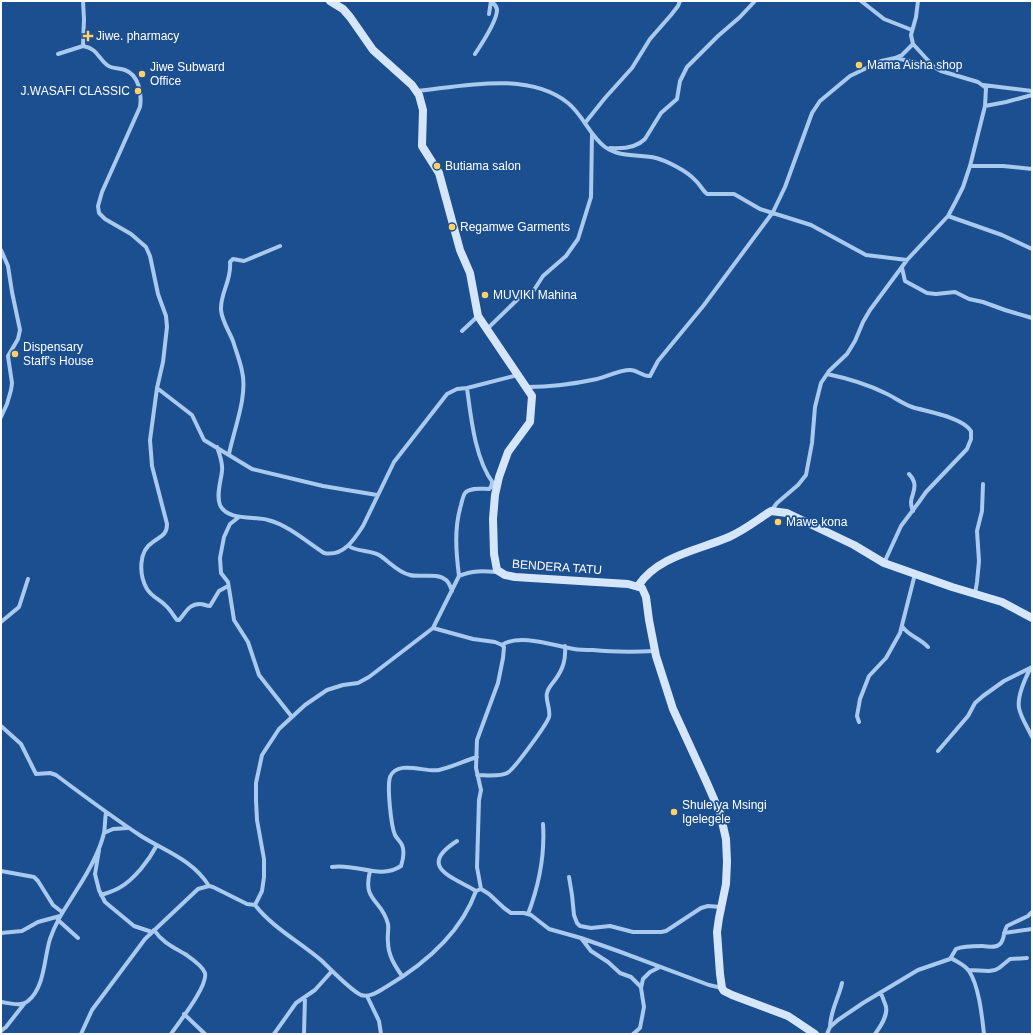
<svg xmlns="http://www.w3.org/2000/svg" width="1033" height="1035" viewBox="0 0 1033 1035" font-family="Arial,sans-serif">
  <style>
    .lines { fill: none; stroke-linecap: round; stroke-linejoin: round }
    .street { stroke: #a9c9ee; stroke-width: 4 }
    .secondary { stroke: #d6e6fa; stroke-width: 8 }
    .poi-dot { fill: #ffd166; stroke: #1b4f8f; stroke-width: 1.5 }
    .labels { text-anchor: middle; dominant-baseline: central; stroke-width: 3.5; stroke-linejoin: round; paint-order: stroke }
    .poi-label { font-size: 12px; fill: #fff; stroke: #1b4f8f; text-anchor: start }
    .street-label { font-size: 12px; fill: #fff; stroke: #1b4f8f }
  </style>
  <rect width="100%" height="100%" fill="#1b4f8f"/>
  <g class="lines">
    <path class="street" d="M83,1L84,19L83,46C98,49 97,57 107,65C112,69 119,68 125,70C139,75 142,94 140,107L102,192L98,206L99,213L105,219L131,234L146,247L150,256L158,294L166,316L167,327L163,362L157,388L150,440L152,466L167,524C167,535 161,536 153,542C138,551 139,575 147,589C152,597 159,599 165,605C170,609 173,615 177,620H179C186,613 188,604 200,604C204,604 206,606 210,606L219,591L228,586
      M861,1L884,19L912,30
      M489,14L491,1
      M58,54L83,46
      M475,54C481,45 497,20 497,10C497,6 494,4 492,2
      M896,58L934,67
      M983,85L1032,91
      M417,91C464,86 528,71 568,103C583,115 590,136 605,147C620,158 640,154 656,158C667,161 687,171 695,180C700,184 702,190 707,194H734L760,209L811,225L866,255L907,260
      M985,106L1006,102L1032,95
      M585,123L605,98L632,68L650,39L671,15L678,6L680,1
      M610,148C622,149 636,148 645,139L661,113L677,99L680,81L687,67L718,36L740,17L755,1
      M970,166H1003L1032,169
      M948,216L1002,235L1032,249
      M1,250L8,266L12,292L20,330L18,339L8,356L12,383L11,390L7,404L1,417
      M902,268L905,281L927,293L936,294L955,292L969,299L983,302L1005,310L1032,318
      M487,329L519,298L534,290L543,276L566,256L578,239L591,197L592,133
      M462,331L478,316
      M827,374C846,378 867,384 885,393C894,397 903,404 912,407C928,412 962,417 971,431V439L967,449L926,492L919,502L901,526L884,563
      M527,387C551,387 574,384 597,379C608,376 620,370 630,370C638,370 643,377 650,376L658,361L704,305L773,212L785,187L812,113L820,101L850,76L881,61L895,58L902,55L913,44
      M157,388L192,415L204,440L252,469L323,486L377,495
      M467,388C471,418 475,459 493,483
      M217,447C220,455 223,463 222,471C221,481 216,495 220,505C227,521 255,516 268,520C288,525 307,542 324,553C343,557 354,540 363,526L394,462L447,394L457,389L467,388L518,375
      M229,454C234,429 248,396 242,371C240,361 236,351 233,341C229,331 222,321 221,310C220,293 232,280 230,262L233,259L244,261L280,246
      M909,474C911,476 913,479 914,482C917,493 907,498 913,511
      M771,511L777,503L798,485L806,475L812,443L815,407L821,383L829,371L847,354L855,341L863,322L870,310L907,260L948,216L956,201L963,187L970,166L985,106L986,88L978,82L941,71L934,67L913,44L911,35L916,17L918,1
      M239,517L230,524L224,537L220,558L221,573L228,582L234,620L248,642L259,675L292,717
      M349,546C357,552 370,550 379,555C389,561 397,572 410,575C420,578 437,572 446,580C449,582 451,588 452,591
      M459,576C456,552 454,528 461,505C462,501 463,496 465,493C470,487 482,489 489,489L491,487L492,483
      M975,594L977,582L979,561L977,531L982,511L983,484
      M1,622L19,607L28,579
      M902,626C908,636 919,637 928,647
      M433,628L473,639L495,642L502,645L504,647L503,658L498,683L477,740L476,768L481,790L479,800L477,867L481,889
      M502,645C519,633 555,646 574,649C580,650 587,650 593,650C613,652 634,652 655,651
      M1030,669C1025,679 1017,697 1019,708C1021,718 1028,728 1032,737
      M859,722L857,716L860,699L869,676L886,658L900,633L915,574
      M1,726L21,744L36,774L50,773L56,775C84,796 112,817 141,836C165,851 193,860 209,886
      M938,751L968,716L975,703L983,696L1004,681L1032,667
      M477,775C486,775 499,777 507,773C513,771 547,724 549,717C551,709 545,700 547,693C548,688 552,684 555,680C563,669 566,660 565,646
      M104,833L113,829L128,828
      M457,841C416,867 453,877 476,891
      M99,850L95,874L99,890L105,902L134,926L152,932
      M332,867C356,863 380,880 401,866C403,860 405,852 402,845C401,842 397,839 395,835C391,826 387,787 390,777C397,759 426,773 439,770C452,767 464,761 477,757
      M1,871L34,877L38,881L53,905L62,912
      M370,871C362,902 382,899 388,924C389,930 387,936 388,942C388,955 395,966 402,976
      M569,877L572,895L574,915L577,923L580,926L591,928L610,926L633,932H661L666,931L701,908L708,906L721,907
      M101,895C107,893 114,891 119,888C135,879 149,860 157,845
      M255,905C273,928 300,942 322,961C330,969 352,991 361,995C370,998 379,991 386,987C423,965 461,933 476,891L481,889L489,894L504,908L511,913H524L531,915L549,929L581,938L618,951L709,985L722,988
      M528,914C539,885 545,854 543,824
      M58,920L78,938
      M154,930C162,942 173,947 185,954C192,959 202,965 205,973C208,986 179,1022 171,1034
      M1,933L22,931L38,922L60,916
      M1004,933L1032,929
      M581,938L591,951L608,962L620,973L631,977L641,987
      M951,958C957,962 965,965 969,971C979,986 982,1016 984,1034
      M968,970L989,971L995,970L999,968L1010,959L1027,958
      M367,996L379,1021L381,1034
      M1,1002C9,1003 21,1007 28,1001C45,987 44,958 50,939C57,919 65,909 76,891C87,874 99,854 104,833C105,827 105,819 106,812
      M184,1014L205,1034
      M830,1027C830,1012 839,997 842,983
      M1,1031L6,1027L24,1004
      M81,1034L92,1010L145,939L198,889L209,886L213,887L247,904L255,905L262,891L264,877V859L257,820L256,800V783L262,755L279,729L305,705L327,690L343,685L358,683L369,677L433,628L459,576C472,570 484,571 498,572
      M274,1034L296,1003L315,990L332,971
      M304,1034L305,997
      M633,1034L640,1028L644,1007L641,988L643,979L650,972L660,967
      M827,1034L830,1027L838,1020L863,1003L918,970L950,959L956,949C963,946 974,946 982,946C988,946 995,949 1000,944C1005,939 1003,932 1007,926L1028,916L1032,912
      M875,1034C880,1027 888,1016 886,1007C885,1002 882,998 881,992"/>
    <path class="secondary" d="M330,1L343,9L350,17L373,50L412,85L419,95L423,110L422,146L439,173L460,250L470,273L478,316L532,396L530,422L508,452L499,477L495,495L493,519L494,554L497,570L505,575L515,577L628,584L642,588L646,597L649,620L656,656L673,709L707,783L720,813L726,839L727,862L726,884L719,918L717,932L720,974L722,988L724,991L732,995L788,1016L815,1034
      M638,586C657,556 699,550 729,537C745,530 757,520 771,511L787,513L854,545L884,563L952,587L1002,602L1032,618"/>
  </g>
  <g class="poi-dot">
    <path d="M86 30h4v4h4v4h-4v4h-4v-4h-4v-4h4z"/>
    <circle cx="859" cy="65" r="4"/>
    <circle cx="142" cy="74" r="4"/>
    <circle cx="138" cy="91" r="4"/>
    <circle cx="437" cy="166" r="4"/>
    <circle cx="452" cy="227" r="4"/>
    <circle cx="485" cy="295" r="4"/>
    <circle cx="15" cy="354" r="4"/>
    <circle cx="778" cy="522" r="4"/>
    <circle cx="674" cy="812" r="4"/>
  </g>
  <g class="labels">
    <g class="poi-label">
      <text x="96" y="36">Jiwe. pharmacy</text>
      <text x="867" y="65">Mama Aisha shop</text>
      <text x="150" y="67">Jiwe Subward<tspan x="150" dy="14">Office</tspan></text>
      <text x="130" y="91" text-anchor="end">J.WASAFI CLASSIC</text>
      <text x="445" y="166">Butiama salon</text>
      <text x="460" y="227">Regamwe Garments</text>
      <text x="493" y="295">MUVIKI Mahina</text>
      <text x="23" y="347">Dispensary<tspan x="23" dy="14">Staff's House</tspan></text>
      <text x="786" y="522">Mawe kona</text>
      <text x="682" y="805">Shule ya Msingi<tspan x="682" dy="14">Igelegele</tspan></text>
    </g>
    <g class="street-label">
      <text transform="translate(557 567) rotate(4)">BENDERA TATU</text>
    </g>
  </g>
  <rect width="1033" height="1035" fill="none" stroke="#ffffff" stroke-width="4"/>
</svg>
